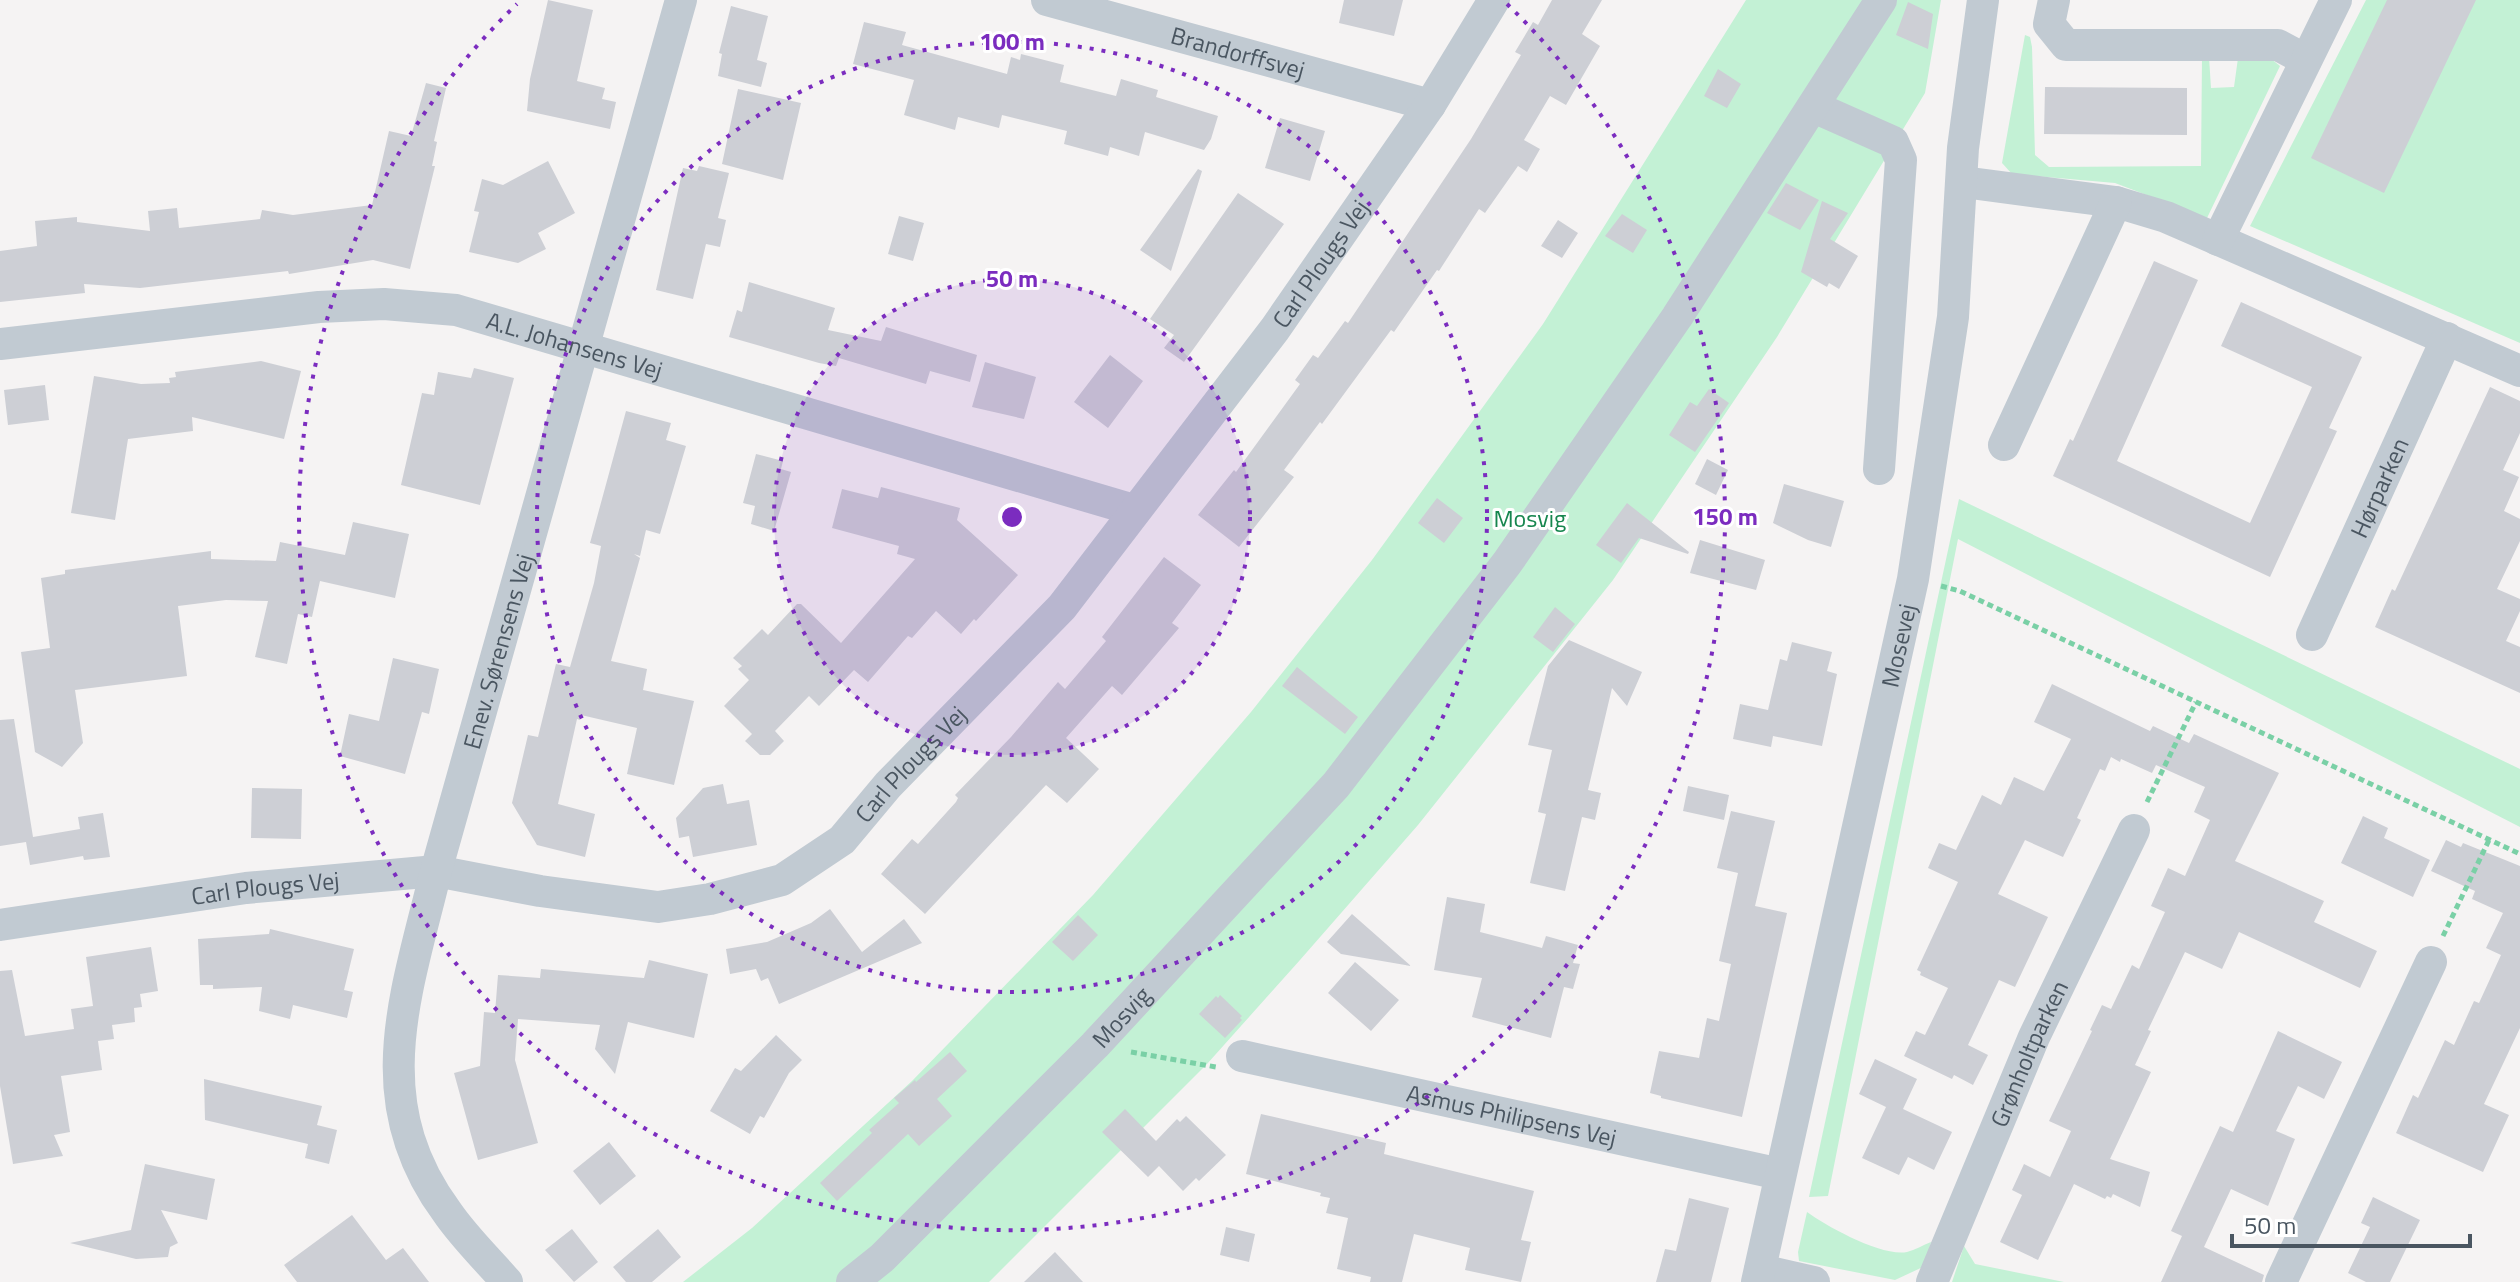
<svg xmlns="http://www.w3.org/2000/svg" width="2520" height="1282" viewBox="0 0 2520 1282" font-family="'Titillium Web',sans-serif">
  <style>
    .green { fill: #c3f1d5 }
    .building { fill: #cdcfd5 }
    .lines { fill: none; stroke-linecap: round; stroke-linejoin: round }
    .path { stroke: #7ad0a6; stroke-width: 5; stroke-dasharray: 6 4; stroke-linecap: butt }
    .minor { stroke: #c1cad2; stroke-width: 32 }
    .ring { fill: none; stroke: #7b2cbf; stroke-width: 4; stroke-dasharray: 4 8 }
    .labels { text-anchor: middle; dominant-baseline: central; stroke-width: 6; stroke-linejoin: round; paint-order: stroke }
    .street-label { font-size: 24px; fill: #4a5661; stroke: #fff }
    .park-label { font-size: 24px; fill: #17864f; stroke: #fff }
    .centre { fill: #7b2cbf; stroke: #fff; stroke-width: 4 }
    .ring-label { font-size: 24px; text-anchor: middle; font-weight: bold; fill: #7b2cbf; stroke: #fff; stroke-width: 6; stroke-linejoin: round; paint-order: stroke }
  </style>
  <rect width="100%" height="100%" fill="#f5f3f3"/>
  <path class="green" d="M1746,0H1941L1925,93L1777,337L1613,580L1418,825L1300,960L1207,1064L989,1282H683L752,1228L912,1081L1093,895L1251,712L1372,560L1543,324Z
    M2366,0H2520V343L2250,226Z
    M2025,35L2030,37L2032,47L2035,155L2049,167L2201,166L2202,57H2209L2211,88L2234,87L2238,58H2270L2280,66L2207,218L2115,183L2012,174L2002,163Z
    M1959,499L2520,769V827L1958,539L1828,1196L1809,1197Z
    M1807,1212C1826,1226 1882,1257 1907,1252C1915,1250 1923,1245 1931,1242L1925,1266L1895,1280L1799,1261L1798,1252Z
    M1964,1246L1975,1264L2064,1282H1952Z"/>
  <path class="building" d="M548,0L593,10L577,81L605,88L602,99L616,102L610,129L527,111L530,79Z
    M1344,0H1403L1394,36L1339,23Z
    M1552,0H1602L1582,34L1600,46L1566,105L1550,96L1524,140L1540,149L1527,172L1518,166L1485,213L1479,209L1439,271L1437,270L1394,332L1391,330L1322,424L1320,422L1284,470L1294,477L1239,547L1198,515L1234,470L1236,472L1300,384L1295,380L1313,355L1318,358L1345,321L1348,323L1471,139L1521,55L1515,52L1533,22L1538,25Z
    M2387,0H2476L2384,193L2311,158Z
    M1908,2L1933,14L1928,49L1896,35Z
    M731,6L768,16L757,60L767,63L761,87L718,76L722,54L719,53Z
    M864,22L906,32L902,45L1007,74L1011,57L1020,60L1021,54L1064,65L1060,82L1116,96L1121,79L1158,90L1156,97L1218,116L1211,139L1204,150L1145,132L1139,156L1110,147L1108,156L1064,144L1067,131L1002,115L999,128L958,117L955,130L904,115L914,80L853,64Z
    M1718,69L1741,84L1727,108L1704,96Z
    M426,83L446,88L434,141L437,142L432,166H435L410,269L373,260L289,274L288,271L140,288L84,284L85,293L0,302V251L37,246L35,221L77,217V222L150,231L148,211L177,208L179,228L260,219L262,210L293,215L372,205L389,131L411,136Z
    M2045,87L2187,88V135L2044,134Z
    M738,89L801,103L783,180L722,164Z
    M1280,118L1325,131L1310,181L1265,168Z
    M548,161L575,213L538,233L546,249L518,263L469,252L479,212L474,211L482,179L503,185Z
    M699,166L729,173L718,218L726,220L720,247L706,244L693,299L656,290L683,168L697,171Z
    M1198,169L1202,171L1171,271L1140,250Z
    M1786,183L1819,200L1800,230L1767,213Z
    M1238,193L1284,224L1184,362L1164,348L1174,335L1150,319Z
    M1822,201L1848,213L1830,239L1858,256L1839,289L1829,283L1827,287L1801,272Z
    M1622,214L1647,230L1633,253L1605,236Z
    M899,216L924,223L913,261L888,254Z
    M1558,220L1578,233L1562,258L1541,246Z
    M2154,261L2198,280L2117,461L2250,523L2312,387L2221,346L2241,302L2362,357L2329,428L2337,431L2270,577L2053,476L2070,439L2073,441Z
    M749,282L835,308L828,330L881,341L886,327L977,355L970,382L930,371L926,384L839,358L836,366L819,363L729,337L737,310L742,312Z
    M1110,355L1143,381L1108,428L1074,402Z
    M261,361L301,371L284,439L192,417L193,431L128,439L115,520L71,513L94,376L141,384L170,383L169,378L176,377L175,372Z
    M985,362L1036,377L1024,419L972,407Z
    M474,368L514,378L480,505L401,485L422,393L434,395L438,372L471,378Z
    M45,385L49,420L8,425L4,390Z
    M2490,387L2520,401V433L2503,470L2519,477L2504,511L2520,519V541L2497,589L2520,599V611L2506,641L2520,647V693L2375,627L2392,589L2395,591Z
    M1709,389L1729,403L1695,452L1669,435L1690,402L1697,406Z
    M626,411L671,423L666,440L686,446L660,534L646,530L640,556L634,554L640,558L611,661L647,669L643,690L694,701L674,785L627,774L637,728L581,715L580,720L577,719L558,804L595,814L585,857L537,845L512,803L528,735L538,737L556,664L570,667L594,583L601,546L590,543Z
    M756,454L783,461L781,469L791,472L774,531L751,524L755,506L743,503Z
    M1707,459L1728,470L1716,495L1695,484Z
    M1784,484L1844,501L1831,547L1808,540L1773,523Z
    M881,487L960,508L957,520L1018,575L976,621L974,619L961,634L936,611L912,638L908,636L868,682L854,670L819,706L809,696L775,731L784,741L770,755H760L745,741L752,734L724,706L749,680L738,669L742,666L733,658L762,629L768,635L797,604H801L841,643L915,559L897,554L899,546L832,528L842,489L878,498Z
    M1437,498L1463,518L1444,543L1418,523Z
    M1627,503L1689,552L1688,554L1639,538L1621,563L1596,545Z
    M353,522L409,534L395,598L320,581L312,617L298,614L287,664L255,657L268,601L226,600L178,606L187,676L75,690L83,743L62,767L35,752L21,652L50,648L41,578L65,574V570L211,551V559L276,561L280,542L345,555Z
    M1700,540L1765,560L1756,590L1690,573Z
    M1164,557L1201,585L1172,623L1179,628L1122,695L1112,686L1066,738L1099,769L1067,803L1046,785L925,914L881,874L912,839L918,844L956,802L958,798L955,795L1011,737L1058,682L1065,689L1106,641L1102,637Z
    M1555,607L1575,624L1553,652L1533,637Z
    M1569,640L1642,672L1627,706L1612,688L1588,790L1601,793L1595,820L1582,817L1565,891L1530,883L1546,814L1538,812L1552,750L1528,745L1548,666Z
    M1792,642L1832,652L1827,671L1837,674L1822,746L1773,736L1771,747L1733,739L1740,704L1768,710L1780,659L1787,661Z
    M393,658L439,669L429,714L422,712L405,774L340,756L349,714L379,721Z
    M1297,667L1358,717L1345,734L1282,686Z
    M2052,684L2150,731L2153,726L2189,743L2194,734L2279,773L2235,861L2324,901L2314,922L2377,951L2360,988L2239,932L2222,969L2185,952L2148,1030L2151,1031L2135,1065L2151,1072L2110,1159L2150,1172L2140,1207L2113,1194L2111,1198L2107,1196L2105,1199L2074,1184L2038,1260L2000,1242L2022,1195L2012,1190L2024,1164L2050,1177L2071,1131L2049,1121L2092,1031L2090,1030L2102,1005L2111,1009L2132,965L2139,969L2165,912L2151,906L2168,868L2185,876L2210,820L2194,812L2205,787L2156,765L2152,773L2121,759L2120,762L2111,757L2105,771L2100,769L2077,818L2081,820L2063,857L2025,840L1998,894L2048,917L2015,987L1999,980L1968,1045L1988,1055L1973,1085L1954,1075L1952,1079L1904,1056L1916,1031L1925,1035L1948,988L1920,975L1921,972L1917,970L1958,882L1928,868L1939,843L1956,850L1982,795L2001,805L2014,777L2044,791L2071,739L2034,722Z
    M14,719L33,837L80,829L78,817L103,813L110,857L84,860L83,856L30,865L26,842L0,846V720Z
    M723,784L727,804L749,800L757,845L693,857L689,836L679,838L676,818L703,788Z
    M1688,786L1729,795L1724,820L1683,811Z
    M252,788L302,789L301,839L251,838Z
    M1731,811L1775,821L1755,906L1787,913L1742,1117L1661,1098V1096L1650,1093L1659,1051L1699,1058L1707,1018L1719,1021L1731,964L1719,961L1738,873L1717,868Z
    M2363,816L2388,828L2384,838L2430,860L2413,897L2341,863Z
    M2446,840L2461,847L2463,843L2520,866V1028L2484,1104L2509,1115L2483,1172L2396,1133L2413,1095L2418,1098L2445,1040L2454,1045L2474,1001L2479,1003L2501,955L2486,948L2503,913L2472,899L2475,891L2431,871Z
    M1447,897L1485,904L1480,932L1542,948L1546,936L1578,945L1573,963L1580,964L1573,989L1564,987L1551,1038L1472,1017L1482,978L1434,970Z
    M830,909L862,952L904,919L922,943L779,1004L768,978L761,981L756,969L730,974L726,949L767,942L811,923Z
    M1352,914L1411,966L1341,954L1327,942Z
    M1078,915L1098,935L1073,961L1052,942Z
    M270,929L354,949L344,990L353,992L347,1018L293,1005L290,1019L259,1011L262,987L213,989V985H200L198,939L269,934Z
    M151,947L158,991L140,994L142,1007L134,1008L135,1022L112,1025L114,1039L98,1041L102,1070L61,1076L70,1132L54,1135L63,1156L13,1164L0,1086V971L12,970L25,1036L74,1029L71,1009L93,1006L86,957Z
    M649,960L708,974L694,1038L628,1022L615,1074L595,1049L600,1025L518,1019L515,1060L538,1143L478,1160L454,1073L480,1066L484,1012L495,1013L498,975L540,978L541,969L644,978Z
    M1355,962L1399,1000L1371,1031L1328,993Z
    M1220,995L1242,1016L1240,1018L1242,1020L1225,1038L1199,1014L1216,996L1218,998Z
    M2278,1031L2342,1062L2324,1099L2298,1086L2276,1131L2295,1139L2268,1206L2231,1189L2204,1247L2264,1275L2262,1282H2161L2182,1236L2171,1231L2220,1126L2233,1132Z
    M776,1035L802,1060L789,1073L764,1118L760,1116L750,1134L710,1111L735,1068L741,1071Z
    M950,1052L967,1071L937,1099L952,1116L919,1146L908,1134L837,1201L820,1183L872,1133L869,1130L899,1103L894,1098L915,1080L916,1082Z
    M1875,1059L1917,1079L1903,1109L1952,1132L1934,1170L1908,1157L1899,1175L1862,1158L1886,1107L1859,1094Z
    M204,1079L322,1106L317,1125L337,1130L329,1164L305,1158L308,1144L205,1120Z
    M1125,1109L1156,1141L1177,1119L1180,1122L1186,1116L1226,1155L1199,1181L1196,1178L1183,1191L1159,1166L1148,1177L1102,1132Z
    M1261,1114L1386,1143L1384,1154L1534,1191L1521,1240L1531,1242L1521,1282L1465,1270L1470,1248L1414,1234L1402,1282H1370L1371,1277L1337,1269L1348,1218L1326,1213L1330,1198L1320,1196L1321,1193L1246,1174Z
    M609,1142L636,1176L600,1205L573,1171Z
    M145,1164L215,1179L207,1220L161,1210L178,1243L170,1247L168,1257L136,1259L70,1243L131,1230Z
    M2373,1197L2420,1220L2390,1282H2366L2348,1273L2370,1227L2361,1223Z
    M1689,1198L1729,1208L1711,1282H1656L1665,1249L1676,1251Z
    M352,1215L386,1260L403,1248L429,1282H297L284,1265Z
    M1226,1227L1255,1234L1249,1262L1220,1255Z
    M572,1229L598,1262L574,1282L545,1250Z
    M658,1229L681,1257L652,1282H626L613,1267Z
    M1055,1252L1083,1282H1024Z"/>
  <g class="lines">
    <path class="path" d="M1941,586L1960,591L2520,854
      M2147,802L2196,702
      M2443,936L2489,840
      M1131,1052L1216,1067"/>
    <g class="minor">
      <path id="s1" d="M1047,0L1430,105"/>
      <path d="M2054,0L2049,24L2066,45H2278L2306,60"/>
      <path d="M1814,107L1893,142L1901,160L1879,469"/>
      <path d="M1963,182L2116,202L2166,217L2520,371"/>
      <path d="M2218,240L2336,0"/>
      <path id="s2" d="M0,344L319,307L384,304L456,310L1134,510"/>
      <path d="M2004,445L2116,202"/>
      <path id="s3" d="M2312,635L2447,338"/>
      <path id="s4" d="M0,925L246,888L436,871L540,891L658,907L710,899L782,880L842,840L888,785L1062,607L1275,329L1430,105L1494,0"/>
      <path id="s5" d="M1242,1056L1780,1174"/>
      <path d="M1760,1270L1814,1282"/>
      <path id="s6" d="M507,1282C487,1259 464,1237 447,1212C364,1100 407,992 436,871L681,0"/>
      <path id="s7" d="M852,1282L882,1258L1095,1045L1336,785L1507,563L1677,317L1881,0"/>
      <path id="s8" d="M1757,1282L1913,579L1953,317L1963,148L1983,0"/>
      <path id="s9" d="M1932,1282L2034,1037L2134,830"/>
      <path d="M2281,1282L2431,962"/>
    </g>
  </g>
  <circle cx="1012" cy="517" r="238" fill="#7b2cbf" fill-opacity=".12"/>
  <g class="ring">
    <circle cx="1012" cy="517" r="238"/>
    <circle cx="1012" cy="517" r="475"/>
    <path d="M1507 4A713 713 0 1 1 517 4"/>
  </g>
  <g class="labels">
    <g class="street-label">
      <text stroke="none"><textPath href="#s1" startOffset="198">Brandorffsvej</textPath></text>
      <text stroke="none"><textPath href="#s4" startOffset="1614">Carl Plougs Vej</textPath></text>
      <text stroke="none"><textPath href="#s2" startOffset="582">A.L. Johansens Vej</textPath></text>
      <text stroke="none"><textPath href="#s3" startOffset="162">Hørparken</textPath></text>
      <text stroke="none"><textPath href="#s8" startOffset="652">Mosevej</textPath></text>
      <text stroke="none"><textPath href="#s6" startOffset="676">Enev. Sørensens Vej</textPath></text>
      <text stroke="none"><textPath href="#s4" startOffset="966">Carl Plougs Vej</textPath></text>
      <text stroke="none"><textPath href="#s4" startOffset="268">Carl Plougs Vej</textPath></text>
      <text stroke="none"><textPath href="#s7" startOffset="378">Mosvig</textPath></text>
      <text stroke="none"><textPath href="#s9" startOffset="248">Grønholtparken</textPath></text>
      <text stroke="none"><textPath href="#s5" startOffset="276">Asmus Philipsens Vej</textPath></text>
    </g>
    <g class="park-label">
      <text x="1530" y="518">Mosvig</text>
    </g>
  </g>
  <circle cx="1012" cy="517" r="12" class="centre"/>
  <g class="ring-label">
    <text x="1012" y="50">100 m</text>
    <text x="1012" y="287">50 m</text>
    <text x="1725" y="525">150 m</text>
  </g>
  <path d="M2232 1234v12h238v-12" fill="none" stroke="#4a5661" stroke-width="4"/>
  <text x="2244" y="1234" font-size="24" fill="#4a5661" stroke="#ffffff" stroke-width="6" paint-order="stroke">50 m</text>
</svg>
